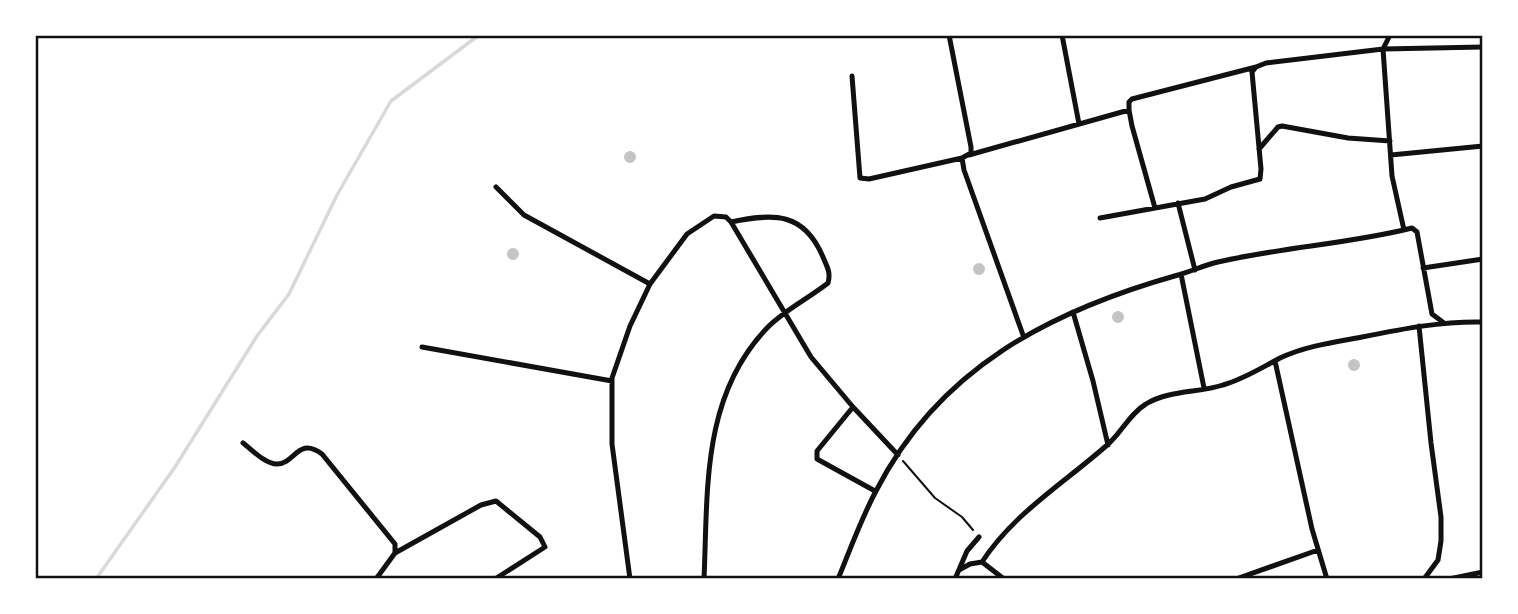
<svg xmlns="http://www.w3.org/2000/svg" width="1518" height="614" viewBox="0 0 1518 614" font-family="'PT Serif',serif">
  <style>
    .lines { fill: none; stroke-linecap: round; stroke-linejoin: round }
    .stream { stroke: #d9d9d9; stroke-width: 3.5 }
    .building { fill: #c4c4c4 }
    .path { stroke: #111; stroke-width: 2 }
    .minor { stroke: #111; stroke-width: 5 }
    .neatline { fill: none; stroke: #111; stroke-width: 2.5 }
  </style>
  <rect width="100%" height="100%" fill="#fff"/>
  <g class="lines">
    <path class="stream" d="M96,579L175,467L257,336L289,294L337,195L391,101L479,35"/>
  </g>
  <path class="building" d="M624 157a6 6 0 1 1 12 0a6 6 0 1 1-12 0Z
    M507 254a6 6 0 1 1 12 0a6 6 0 1 1-12 0Z
    M973 269a6 6 0 1 1 12 0a6 6 0 1 1-12 0Z
    M1112 317a6 6 0 1 1 12 0a6 6 0 1 1-12 0Z
    M1348 365a6 6 0 1 1 12 0a6 6 0 1 1-12 0Z"/>
  <g class="lines">
    <path class="path" d="M903,461L935,498L962,517L973,530"/>
    <path class="minor" d="M949,35L971,147V153L962,158L964,170L1023,335
      M1062,35L1079,124
      M1390,35L1383,49L1392,176L1404,230
      M852,76L860,178L869,179L962,158
      M1129,110V102L1132,99L1256,67
      M1259,149L1278,127L1282,126L1348,138L1390,141
      M969,155L1129,110L1132,126L1155,208
      M1391,155L1483,146
      M496,187L524,215L650,284
      M1178,203L1195,270
      M1100,218L1205,199L1231,187L1260,179L1261,169L1252,72L1256,67L1266,63L1383,49L1483,47
      M1423,268L1483,259
      M1181,274L1204,388
      M1073,312L1093,381L1108,445
      M1419,326L1431,443L1441,517V541L1438,560L1424,579
      M422,347L612,381
      M1275,361L1312,529L1327,579
      M853,407L817,451V459L875,491
      M243,443C251,449 265,464 277,464C295,464 298,436 322,454L395,544V553L376,579
      M395,553L481,505L496,501L540,537L545,547L495,579
      M982,562L1004,579
      M959,570L970,564L982,562C1013,514 1064,483 1106,446C1121,434 1129,414 1146,404C1168,390 1199,393 1223,385C1244,379 1261,368 1280,358C1305,346 1335,342 1362,337C1402,329 1442,321 1483,322
      M630,579L612,444V378L630,326L650,284L687,234L714,216L726,217L731,222L811,357L853,407L898,455
      M704,579C708,490 701,396 768,327C785,310 809,298 828,283C831,272 827,267 823,257C804,212 774,213 731,222
      M838,579C850,550 861,519 876,491C939,368 1050,311 1178,275C1192,271 1205,265 1218,262C1282,247 1349,244 1412,228L1417,232L1432,314L1444,323
      M955,579L967,551L979,537
      M1236,579L1318,550
      M1449,579L1483,572"/>
  </g>
  <rect width="1518" height="614" fill="none" stroke="#ffffff" stroke-width="74"/>
  <rect x="37" y="37" width="1444" height="540" class="neatline"/>
</svg>
